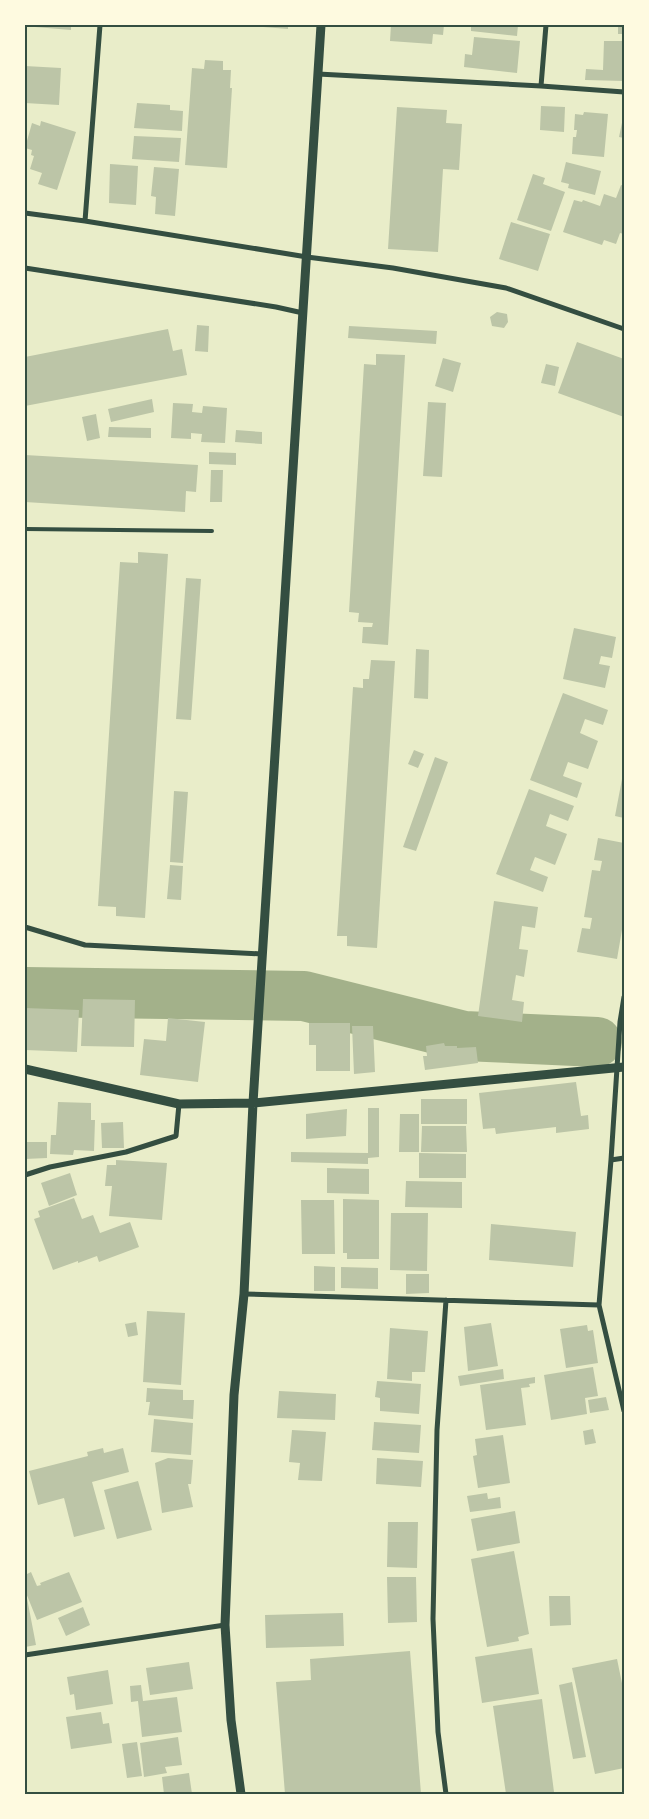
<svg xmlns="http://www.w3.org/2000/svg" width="649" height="1819" viewBox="0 0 649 1819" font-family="'Roboto Condensed',sans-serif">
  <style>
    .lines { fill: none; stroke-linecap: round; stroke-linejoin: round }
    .river { stroke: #a3b18a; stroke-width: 50 }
    .building { fill: #bcc5a7 }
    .service { stroke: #344e41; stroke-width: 4 }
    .minor { stroke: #344e41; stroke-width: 5 }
    .tertiary { stroke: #344e41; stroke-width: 9 }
    .neatline { fill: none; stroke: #344e41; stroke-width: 2 }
  </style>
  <rect width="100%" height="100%" fill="#e9edc9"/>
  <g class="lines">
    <path class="river" d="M25,992L304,996L464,1036L597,1042"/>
  </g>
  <path class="building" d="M35,25H71V30L35,27Z
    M252,25H288V29L252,26Z
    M391,25H444L443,35L433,34L432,44L390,41Z
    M471,25H518L517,36L471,31Z
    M618,25H624V34H618Z
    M474,37L520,41L517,73L464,67L465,54L472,55Z
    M604,41H624V81L585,80L586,69L603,70Z
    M205,60L223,61V70H231L230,88H232L227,168L185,165L192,68L204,69Z
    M25,66L61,68L59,105L25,103Z
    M137,103L170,105V110L183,111L182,131L134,128Z
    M541,106L565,107L564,132L540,130Z
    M397,107L447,110L446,123L462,124L459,170L443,169L438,252L388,249Z
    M584,112L608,114L604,157L572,154L573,137H576L577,130H574L575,114L583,115Z
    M623,118L624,119V138L619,137Z
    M41,121L76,132L57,190L38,184L42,173L30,169L34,156L31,155L32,150L25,148L32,123L40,126Z
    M134,136L181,138L179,162L132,159Z
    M566,162L601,171L595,195L568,188L569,184L561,182Z
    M110,164L138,166L136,205L109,203Z
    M154,167L179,169L175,216L155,214L156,197L151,196Z
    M533,174L545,178L543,184L565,192L551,231L517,220Z
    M621,185L624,186V234L620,233L616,244L604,240L602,245L563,232L574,200L582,202L583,200L600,206L604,194L616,198Z
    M511,222L550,234L538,271L499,259Z
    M497,312L507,314L508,322L504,328L492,326L490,317Z
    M197,325L209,326L208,352L195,351Z
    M349,326L437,331L436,344L348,338Z
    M168,329L173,351L182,349L187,375L25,406V357Z
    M577,342L624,359V417L558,393Z
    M376,354L405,355L388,645L362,643L363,627H372L373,623L358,622L359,613L349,612L364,364L376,365Z
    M443,358L461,363L453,392L435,386Z
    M546,364L559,367L555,386L541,383Z
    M152,399L154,412L111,422L108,409Z
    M428,402L446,403L442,477L423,476Z
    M173,403L193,404L192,412L202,413L203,406L227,408L225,443L201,442L202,434L191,433V439L171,438Z
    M96,414L100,438L87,441L82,417Z
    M109,427L151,428V438L108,437Z
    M236,430L262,432V444L235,442Z
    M209,452L236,453V465L209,464Z
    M25,455L198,465L196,492L186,491L185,512L25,502Z
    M211,470H223L222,502H210Z
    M138,552L168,554L145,918L116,916V907L98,906L120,562L138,563Z
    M186,578L201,579L191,720L176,719Z
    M574,628L616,637L612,658L601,656L599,664L610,666L605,688L563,679Z
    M416,649L429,650L428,699L414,698Z
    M371,660L395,661L377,948L347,946V936H337L353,687L363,688V679H369Z
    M563,693L608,710L603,725L585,719L580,733L598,741L588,769L568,762L563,776L582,783L577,798L530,780Z
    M414,750L424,754L418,768L408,764Z
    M435,757L448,762L416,851L403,847Z
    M622,779L624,780V818L615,816Z
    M529,789L574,806L568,821L550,814L546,826L567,834L555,865L535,857L530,870L548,877L543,892L496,874Z
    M174,791L188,792L183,863L170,862Z
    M598,838L624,843V918L617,959L577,952L582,928L590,929L592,918L584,917L592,870L600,871L602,861L594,860Z
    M170,865L183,866L181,900L167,899Z
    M494,901L538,907L535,928L522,926L519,949L528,950L524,977L516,975L512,1000L524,1002L522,1022L478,1016Z
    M83,999L135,1000L134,1047L81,1046Z
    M25,1008L79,1010L77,1052L25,1050Z
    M168,1018L205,1022L198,1082L140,1075L144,1039L166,1041Z
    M309,1023H350V1071H316V1045H309Z
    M352,1026H373L375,1072L354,1074Z
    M444,1043L445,1046H457V1048L476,1047L478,1063L425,1070L423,1056H427L426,1046Z
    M576,1082L581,1116L588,1115L589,1129L556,1133V1127L496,1134L495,1128L483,1129L479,1093Z
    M421,1099H467V1124H421Z
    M58,1102L91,1103V1120H95L94,1151L74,1150L73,1155L50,1154L51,1135H56Z
    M368,1108H379V1157L368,1158V1164L291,1162V1152L368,1153Z
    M347,1109L346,1136L306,1139V1114Z
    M400,1114H419V1152H399Z
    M123,1122L124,1148H102L101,1123Z
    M422,1126H466L467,1152H421Z
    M25,1142H47V1158L25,1159Z
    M419,1153L466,1154V1178H419Z
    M116,1160L167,1163L162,1220L109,1216L112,1186H105L107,1165H116Z
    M327,1168L369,1169V1194L327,1193Z
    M70,1173L77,1195L49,1206L41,1183Z
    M406,1181L462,1182V1208L405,1207Z
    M74,1198L82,1219L93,1215L100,1233L130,1222L139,1247L99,1262L97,1256L78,1263V1261L53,1270L34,1219L40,1217L38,1211Z
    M343,1199L379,1200V1259H347V1253H343Z
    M301,1200H334L335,1254H302Z
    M391,1213H428L427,1271L390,1270Z
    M491,1224L576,1232L573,1267L489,1260Z
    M314,1266L335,1267V1291H314Z
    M341,1267L378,1268V1289L341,1288Z
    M406,1274H429V1293L406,1294Z
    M147,1311L185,1313L181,1385L143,1382Z
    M136,1322L138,1335L128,1337L125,1324Z
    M491,1323L498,1366L468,1371L464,1327Z
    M587,1325L588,1331L593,1330L598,1363L566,1368L560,1329Z
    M390,1328L428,1331L425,1372H412V1381L387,1379Z
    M593,1367L598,1396L585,1398L587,1414L551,1420L544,1375Z
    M503,1369L504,1379L460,1386L458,1376Z
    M535,1377V1383L529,1384L530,1387L521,1388L526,1425L486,1430L480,1385Z
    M377,1381L421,1384L419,1414L380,1411V1398L375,1397Z
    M147,1388L183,1390V1400H194L193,1419L148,1415L150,1402H146Z
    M279,1391L336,1394L335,1420L277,1418Z
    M606,1397L609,1410L590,1413L588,1400Z
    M154,1419L193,1423L191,1455L151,1452Z
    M374,1422L421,1425L419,1453L372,1450Z
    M593,1429L596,1443L585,1445L583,1431Z
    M292,1430L326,1432L322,1481L298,1480L300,1463L289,1462Z
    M503,1435L510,1483L478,1488L473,1456L477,1455L475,1439Z
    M103,1448L104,1453L123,1448L129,1472L92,1482L105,1529L74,1537L64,1498L38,1505L29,1471L88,1456L87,1452Z
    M168,1458L193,1460L191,1484H188L193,1507L162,1513L155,1463Z
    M377,1458L423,1461L421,1487L376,1484Z
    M138,1481L152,1530L117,1539L104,1490Z
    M487,1493L488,1499L500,1497L501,1508L470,1512L467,1496Z
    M515,1511L520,1543L477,1551L471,1519Z
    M388,1522H418L417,1568L387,1567Z
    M514,1551L529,1634L518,1637L519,1641L487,1647L471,1559Z
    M31,1572L37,1586L41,1585L40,1583L69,1572L82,1602L37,1620L26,1593L36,1645L25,1647V1575Z
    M387,1577H416L417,1622L388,1623Z
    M549,1596H570L571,1625L550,1626Z
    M83,1607L90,1625L66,1636L58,1618Z
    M343,1613L344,1646L266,1648L265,1615Z
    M532,1648L539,1694L482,1703L475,1657Z
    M410,1651L421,1794H285L276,1682L311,1680L310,1659Z
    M617,1659L624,1693V1768L595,1774L572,1668Z
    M189,1662L193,1689L150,1695L146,1668Z
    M108,1670L113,1704L76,1710L74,1694L70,1695L67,1677Z
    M572,1682L586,1757L573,1759L559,1685Z
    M141,1685L143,1701L177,1697L182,1732L142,1737L138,1701L131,1702L130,1686Z
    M542,1699L554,1792L538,1794H506L493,1706Z
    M101,1712L103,1724L109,1723L112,1743L71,1749L66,1717Z
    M178,1737L182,1765L165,1767L167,1773L144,1777L140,1743Z
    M137,1742L142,1776L127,1778L122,1744Z
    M189,1773L192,1794H164L162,1777Z"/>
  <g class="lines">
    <path class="service" d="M25,529L212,531"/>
    <path class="minor" d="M318,74L541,86L624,92
      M541,86L546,25
      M25,213L85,221L307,257L393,268L506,288L624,329
      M85,221L100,25
      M25,268L276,307L303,313
      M25,927L85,945L262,954
      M624,1158L611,1160L599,1305L624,1411
      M611,1160L620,1022L624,997
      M25,1175L50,1167L126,1152L176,1136L179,1104
      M244,1294L599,1305
      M25,1655L225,1625
      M446,1794L438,1732L433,1619L437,1430L446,1300"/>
    <path class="tertiary" d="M25,1069L179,1104L253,1103L624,1067
      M241,1794L231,1720L225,1625L234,1395L244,1294L253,1103L321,25"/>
  </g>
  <rect width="649" height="1819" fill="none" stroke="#fefae0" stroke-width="52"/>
  <rect x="26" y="26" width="597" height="1767" class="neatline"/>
</svg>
